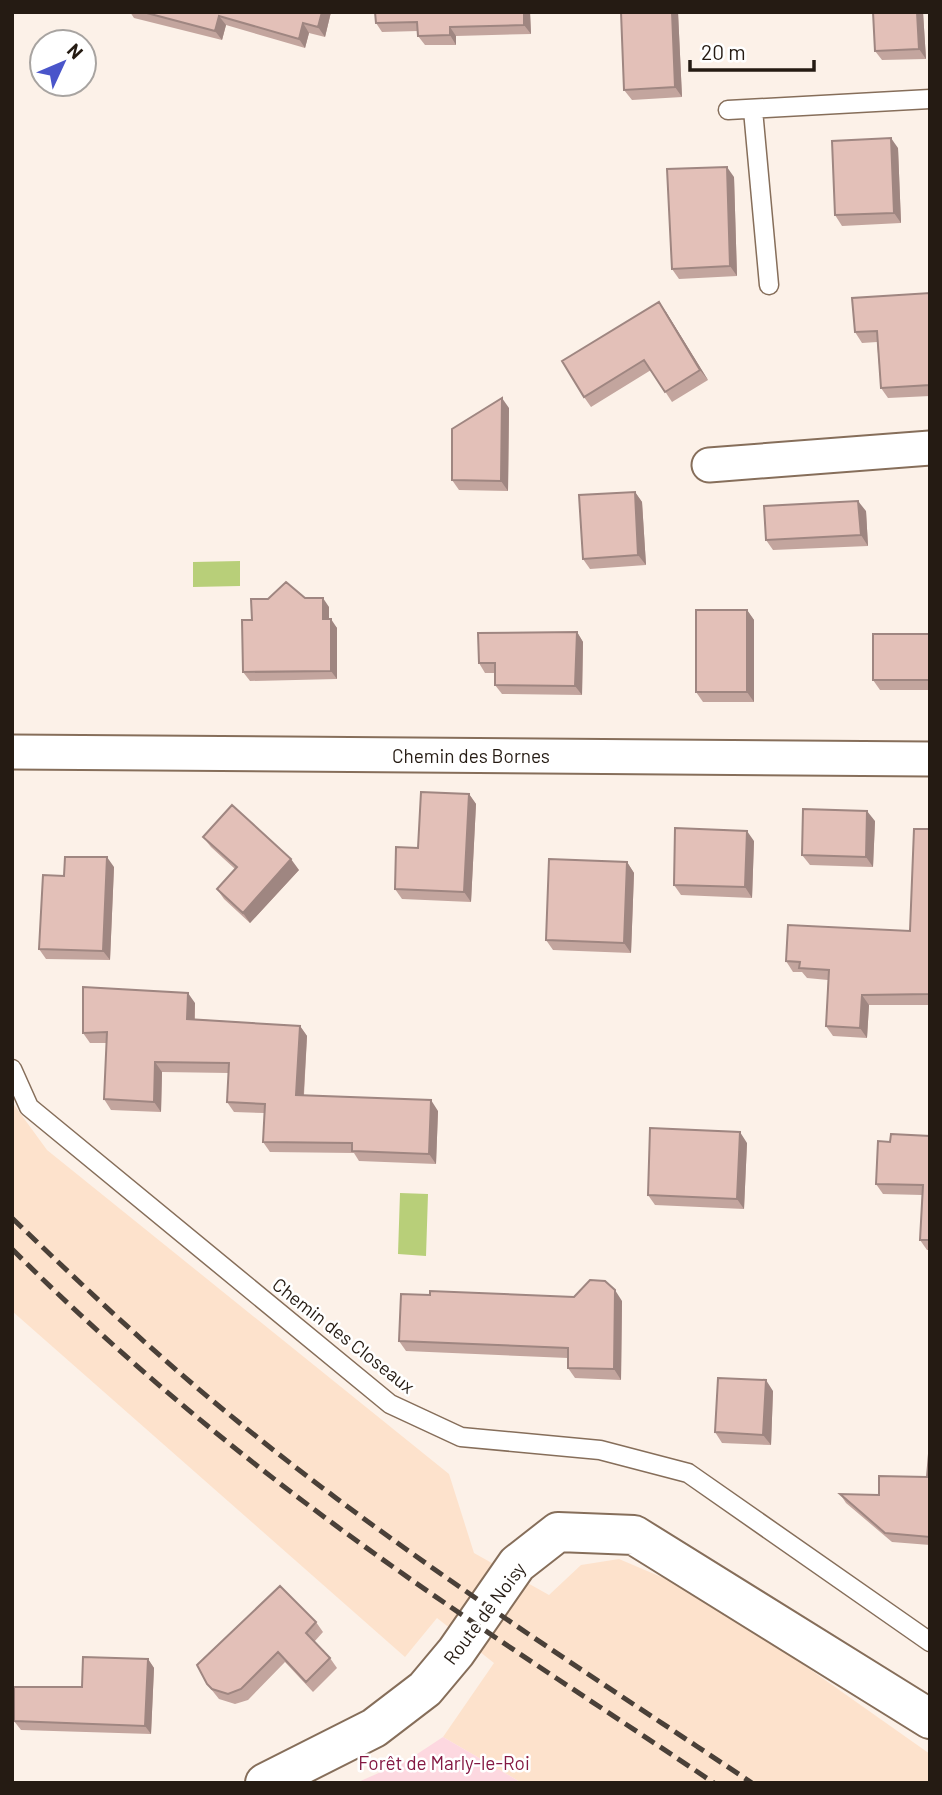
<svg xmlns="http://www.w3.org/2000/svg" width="942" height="1795" viewBox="0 0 942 1795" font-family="Barlow,sans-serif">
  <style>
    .built { fill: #fde2cc }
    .green { fill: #fdd8e0 }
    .water { fill: #b8cf79 }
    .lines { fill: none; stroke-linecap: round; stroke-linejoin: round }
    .service-casing { stroke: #866e5a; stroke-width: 21 }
    .minor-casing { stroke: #866e5a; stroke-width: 37 }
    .tertiary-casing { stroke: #866e5a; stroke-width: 42 }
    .service { stroke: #fff; stroke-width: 18 }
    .minor { stroke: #fff; stroke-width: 33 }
    .tertiary { stroke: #fff; stroke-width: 38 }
    .rail { stroke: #4a4038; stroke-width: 5; stroke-dasharray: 14 7; stroke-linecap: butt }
    .wall { fill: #c3a59e }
    .shaded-wall { fill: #9f8681 }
    .building { fill: #e3c0b8; stroke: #9f8681; stroke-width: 2 }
    .labels { text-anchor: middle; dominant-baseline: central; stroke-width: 5; stroke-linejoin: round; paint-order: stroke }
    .street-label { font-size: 19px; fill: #251b13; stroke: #fff }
    .park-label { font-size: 19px; fill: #841943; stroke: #fff }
  </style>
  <rect width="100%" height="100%" fill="#fcf1e8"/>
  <path class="built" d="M12,1102L47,1150L449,1474L474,1553L549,1595L581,1565L619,1559L706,1596L930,1754V1783H522L443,1737L494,1663L437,1618L405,1657L12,1311Z"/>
  <path class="green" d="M443,1737L522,1783H356L408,1760Z"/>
  <path class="water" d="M240,561V586L193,587V562Z
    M400,1193L428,1194L426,1256L398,1254Z"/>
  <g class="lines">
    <defs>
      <path id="service" d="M728,110L930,99
        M753,110L769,285
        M12,1069L29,1107L390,1404L461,1437L600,1450L688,1473L930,1642"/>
      <path id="minor" d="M709,465L930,448
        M12,752L930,759"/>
      <path id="tertiary" d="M265,1783L374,1728L425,1689L456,1652L517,1564L558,1532L634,1535L930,1719"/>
    </defs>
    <use href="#service" class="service-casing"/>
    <use href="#minor" class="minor-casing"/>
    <use href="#tertiary" class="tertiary-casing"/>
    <use href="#service" class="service"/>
    <use href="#minor" class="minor"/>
    <use href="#tertiary" class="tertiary"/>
    <path class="rail" d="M12,1218C85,1288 158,1357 236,1420C399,1553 577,1666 752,1783
      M12,1249C115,1352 228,1447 346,1533C466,1621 591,1700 714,1783"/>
  </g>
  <path class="wall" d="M130,12H331L325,37L309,33L305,48L226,25L222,40L134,18Z
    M375,12H530L531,34L456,36V45H425L418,36V31L382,32L376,23Z
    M678,12L682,97L632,100L624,90Z
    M873,12H923L926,59L882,60L875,51Z
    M898,148L901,223L842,226L835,215Z
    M734,177L737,276L679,279L672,269Z
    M930,293V396L888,398L881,388L877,342L862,343L855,332Z
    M666,312L708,380L672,402L651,370L591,407L584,397Z
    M509,408L508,491L459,490L452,480Z
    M635,492L642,502L646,565L590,569L583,559Z
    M866,511L868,546L773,550L766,540Z
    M305,598L329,607V619L337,628V679L250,681L243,672L252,620Z
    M747,610L754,620V702H703L696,692Z
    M577,632L583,642L582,695L502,694L495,685V673H485L479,663Z
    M930,634V690H880L873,680Z
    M469,794L476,804L471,902L402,899L395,889L418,848Z
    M875,821L873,867L810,865L802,855Z
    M930,829V1005H869L867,1038L833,1036L826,1026L828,980L807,978L802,972H793L786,961L910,931Z
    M203,837L299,870L250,923L224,899L217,889L235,869L211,847Z
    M754,841L752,898L681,895L674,885Z
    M627,862L634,873L631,953L553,950L546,940Z
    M114,867L110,960L46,959L39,949L64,876Z
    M195,1003V1019L300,1026L307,1036L304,1095L438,1111L436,1164L359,1161L354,1153L270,1152L263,1142L265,1113L234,1112L227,1102L229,1073L162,1072L161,1112L111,1110L104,1099L107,1043H90L83,1033Z
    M930,1136V1250H927L920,1240L922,1195L883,1194L876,1184L890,1142Z
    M747,1143L744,1209L655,1205L648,1195Z
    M622,1301L621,1380L575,1378L568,1368V1358L406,1351L399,1341Z
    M773,1391L771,1445L722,1443L715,1432Z
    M930,1442V1545L892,1542L846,1503L840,1494L879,1495L927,1477Z
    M316,1622L323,1632L314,1642L330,1658L337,1668L313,1692L285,1662L248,1700L235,1704L219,1699L207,1684Z
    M148,1659L154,1668L151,1734L21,1730L14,1721L82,1687Z"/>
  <path class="shaded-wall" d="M322,12H331L325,37L318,27Z
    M524,12H530L531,34L524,25Z
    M672,12H678L682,97L675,87Z
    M917,12H923L926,59L919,49Z
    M219,16L226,25L222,40L215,31Z
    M303,23L309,33L305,48L299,39Z
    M450,27L456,36V45L450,35Z
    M891,138L898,148L901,223L894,213Z
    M727,167L734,177L737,276L730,266Z
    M659,302L666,312L708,380L700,370Z
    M502,398L509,408L508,491L501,481Z
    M635,492L642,502L646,565L638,555Z
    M858,501L866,511L868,546L861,535Z
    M323,598L329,607V628L323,619Z
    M747,610L754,620V702L747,692Z
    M331,619L337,628V679L331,671Z
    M577,632L583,642L582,695L575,686Z
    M469,794L476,804L471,902L464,892Z
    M867,811L875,821L873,867L866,857Z
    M747,831L754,841L752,898L745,887Z
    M107,857L114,867L110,960L103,951Z
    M291,859L299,870L250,923L243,913Z
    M627,862L634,873L631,953L624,943Z
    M188,993L195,1003L194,1029L187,1019Z
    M862,995L869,1005L867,1038L860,1028Z
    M300,1026L307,1036L303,1105L296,1095Z
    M155,1062L162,1072L161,1112L154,1102Z
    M431,1100L438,1111L436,1164L429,1154Z
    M740,1132L747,1143L744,1209L737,1199Z
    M615,1290L622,1301L621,1380L614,1369Z
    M766,1380L773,1391L771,1445L763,1435Z
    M148,1659L154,1668L151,1734L145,1726Z"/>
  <path class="building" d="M143,12H322L318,27L303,23L299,39L219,16L215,31Z
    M375,12H524V25L450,27V35L418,36L417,22L376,23Z
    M621,12H672L675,87L624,90Z
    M873,12H917L919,49L875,51Z
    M891,138L894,213L835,215L832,141Z
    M727,167L730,266L672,269L667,169Z
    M930,293V385L881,388L877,331L855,332L852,298Z
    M659,302L700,370L665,392L644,360L584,397L562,361Z
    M502,398L501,481L452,480V429Z
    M635,492L638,555L583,559L579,495Z
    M858,501L861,535L766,540L764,506Z
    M286,582L305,598H323V619H331V671L243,672L242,620H252L251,599H268Z
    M696,610H747V692H696Z
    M577,632L575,686L495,685V663H479L478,633Z
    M873,634H930V680H873Z
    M421,792L469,794L464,892L395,889L396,847L418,848Z
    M232,805L291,859L243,913L217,889L237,867L203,837Z
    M803,809L867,811L866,857L802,855Z
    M675,828L747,831L745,887L674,885Z
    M914,829H930V994L862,995L860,1028L826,1026L829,970L799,968L800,962L786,961L788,925L910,931Z
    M65,857H107L103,951L39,949L43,875L64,876Z
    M549,859L627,862L624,943L546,940Z
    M83,987L188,993L187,1019L300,1026L296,1095L431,1100L429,1154L352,1151V1143L263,1142L265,1104L227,1102L229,1063L155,1062L154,1102L104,1099L107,1032L83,1033Z
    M650,1128L740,1132L737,1199L648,1195Z
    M891,1134L930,1136V1240H920L923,1185L876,1184L878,1141L890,1142Z
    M590,1280L605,1281L615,1290L614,1369L568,1368V1348L399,1341L401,1294L430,1295V1291L574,1297Z
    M718,1378L766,1380L763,1435L715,1432Z
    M930,1442V1537L885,1533L840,1494L879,1495V1476L927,1477Z
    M280,1586L316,1622L306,1633L330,1658L306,1682L278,1652L241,1689L228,1694L212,1689L207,1684L197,1665Z
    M83,1657L148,1659L145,1726L14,1721V1687H82Z"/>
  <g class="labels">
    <g class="street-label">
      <text x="471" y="755">Chemin des Bornes</text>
      <text transform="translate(344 1335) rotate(38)">Chemin des Closeaux</text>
      <text transform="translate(484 1613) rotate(-53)">Route de Noisy</text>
    </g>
    <g class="park-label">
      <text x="444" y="1762">Forêt de Marly-le-Roi</text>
    </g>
  </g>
  <rect width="942" height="1795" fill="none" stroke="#251b13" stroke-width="28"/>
  <g transform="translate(63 63) rotate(46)"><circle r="33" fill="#ffffff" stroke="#a8a4a1" stroke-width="2"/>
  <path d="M0-5L12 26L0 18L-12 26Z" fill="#4a55ca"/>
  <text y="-10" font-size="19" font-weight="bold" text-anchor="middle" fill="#251b13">N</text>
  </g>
  <path d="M690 60v10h124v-10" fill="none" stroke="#251b13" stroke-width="3.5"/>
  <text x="701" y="60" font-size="21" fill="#251b13" stroke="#ffffff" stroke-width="5" paint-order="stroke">20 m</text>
</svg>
